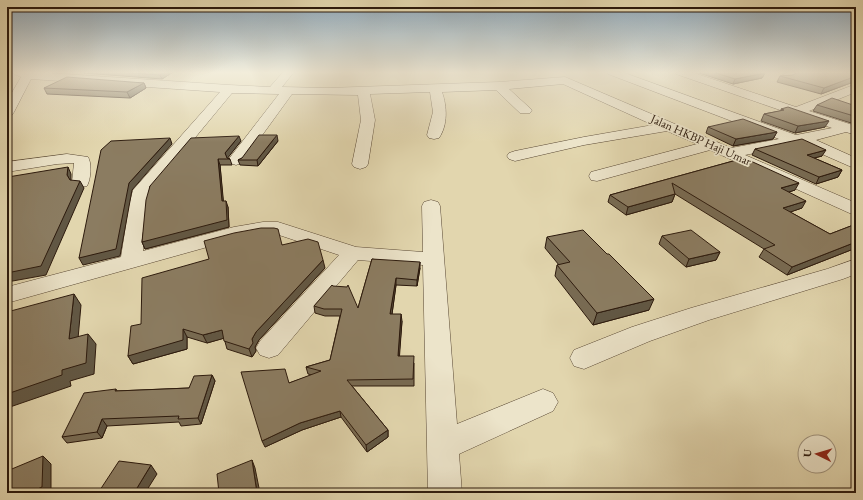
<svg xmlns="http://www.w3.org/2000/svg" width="863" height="500" viewBox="0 0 863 500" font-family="'EB Garamond',serif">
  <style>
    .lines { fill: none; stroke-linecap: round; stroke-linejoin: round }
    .street-casing { stroke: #5a4935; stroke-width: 1 }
    .street { fill: #ece4ca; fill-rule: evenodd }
    .wall { fill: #786b53; stroke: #2c1a0d }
    .shaded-wall { fill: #615744; stroke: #2c1a0d }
    .building { fill: #8b7c61; stroke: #2c1a0d }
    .labels { text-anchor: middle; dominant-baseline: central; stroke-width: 3.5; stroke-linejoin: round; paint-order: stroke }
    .far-street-label { font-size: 12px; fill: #2c1a0d; stroke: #ece4ca }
  </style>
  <rect width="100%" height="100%" fill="#e2d6ae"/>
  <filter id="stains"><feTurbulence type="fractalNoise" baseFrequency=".005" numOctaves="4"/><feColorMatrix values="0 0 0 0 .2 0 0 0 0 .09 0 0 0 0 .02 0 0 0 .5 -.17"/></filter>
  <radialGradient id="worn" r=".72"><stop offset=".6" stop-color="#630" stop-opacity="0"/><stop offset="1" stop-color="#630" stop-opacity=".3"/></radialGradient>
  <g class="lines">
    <defs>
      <path id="street" d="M13,72H34L229,85L270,87L283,72H294L282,87L328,88L499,82L565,77L731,148L779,139L608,74L607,72H622L796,135L832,128L676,74L675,72H691L796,107L856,84V92L809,111L856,126V135L846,132L816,140L856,158V169L799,144L745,155L856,203V216L710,150L597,181L591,180L589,176L591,172L697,144L667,131L584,145L515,161L509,159L507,156L509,153L515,151L584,137L653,125L563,84L509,89L532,110L530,113H520L496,90L442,92C447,106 448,125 439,138L434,139L429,138L427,135L433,112L430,92L370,94L375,120L368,164L366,167L360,169L354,167L352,164L361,120L358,95L292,94L242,163L236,165L230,163L228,160L279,94L232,93L151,191L147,206L143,251L234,227L263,222H278L356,247L423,252L422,206L424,202L431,200L438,202L440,206L457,424L543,389L553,393L558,402L553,411L459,454L462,493H428L423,265L358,260L278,355L269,358L260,355L256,348L260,341L339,255L276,234H263L236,239L7,303V287L121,257L129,206L133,190L220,92L31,79L14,112L12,115L7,116V101L21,77L14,74Z
        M788,72H802L790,79H782L780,77Z
        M67,154L88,157C92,163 91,179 87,186L81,187L75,186L72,182L74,163L57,164L7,172V162Z
        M856,259V274L843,279L709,320L650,341L584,369L574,366L570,358L574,350L632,327L691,308L827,269Z"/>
    </defs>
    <use href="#street" class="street-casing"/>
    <use href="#street" class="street"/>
  </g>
  <path class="wall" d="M83,72H173L162,79L84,73Z
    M696,72H762L765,73L762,78L733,84Z
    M856,72V81L821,94L777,82L780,76Z
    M144,83L146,88L130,98L47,94L44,88Z
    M817,105L856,106V122L851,123L813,111Z
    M781,109L825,127L795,133L761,121L764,114L781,111Z
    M708,127L777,132L773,139L733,146L706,133Z
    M241,141L227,158L230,159L232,165H220L223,201L228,207L229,227L145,249L142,242L150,186Z
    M278,141L258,166L240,165L238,160Z
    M755,149L822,156L814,158L842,170L838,177L816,184L752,155Z
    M744,158L795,190L789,192L802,208L790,212L830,234L856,224V248L787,275L759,257L764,249L675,194L672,202L626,215L608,202L610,195Z
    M662,236L720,252L716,260L686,267L659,244Z
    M547,237L649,310L593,325L555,276L557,265H559L545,248Z
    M282,245L325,268L259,340L255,347L256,351L252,357L227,349L224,338L207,343L187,337V349L133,364L128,356L141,324Z
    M372,259L420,268L417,286L396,285L392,314L402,321L399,356L414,363V386H352L388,430V437L367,452L341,417L302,430L265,447L289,383L312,375L308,374L306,367L330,360L340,316H325L315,313L314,306L333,286L358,308Z
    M212,375L215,381L201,424L181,426L179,422L107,426L102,438L67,443L62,437L116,389L117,391L189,388Z"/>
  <path class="shaded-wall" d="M165,72H173L162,79L160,75Z
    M765,73L762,78L733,84L735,79Z
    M856,76V81L821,94L824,88Z
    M144,83L146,88L130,98L127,92Z
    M854,116H856V122L851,123Z
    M829,121L825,127L795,133L798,126Z
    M777,132L773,139L733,146L736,139Z
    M277,135L278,141L258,166L257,160Z
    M239,136L241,141L227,159L225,153Z
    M170,138L172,144L132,190L120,256L83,265L79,258L129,183Z
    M826,150L822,156L803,161L807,155Z
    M218,159L220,165L224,207L222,201Z
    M68,167L71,174V182L67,175Z
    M842,170L838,177L816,184L819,177Z
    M80,181L84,188L46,275L7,282V273Z
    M799,183L795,190L777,196L781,188Z
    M675,194L672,202L626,215L628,207Z
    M226,201L228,207L229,227L145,249L142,242Z
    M806,201L802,208L779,216L783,208Z
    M856,242V248L787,275L792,267Z
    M720,252L716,260L686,267L689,259Z
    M323,260L325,268L259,340L255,347L256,351L252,357L249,349L252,339L256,332Z
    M420,262V268L417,286V280Z
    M396,278V285L391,321L390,314Z
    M74,294L81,305L77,350L69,339Z
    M654,299L649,310L593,325L597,313Z
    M401,314L402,321L399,363L398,356Z
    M183,329L187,337V349L133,364L128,356Z
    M222,330L225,338L207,343L203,335Z
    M88,334L96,344L94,374L70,381L71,386L7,408V394L62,370Z
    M212,375L215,381L201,424L198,418Z
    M340,411L341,417L302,430L265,447L262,441L300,423Z
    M102,419L107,426L102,438L97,432Z
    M388,430V437L367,452L366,445Z
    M43,456L51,464V493H29Z
    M252,460L255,468L260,493H257Z
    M151,465L157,474L145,493H134Z"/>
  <path class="building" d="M119,72H165L160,75Z
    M713,72H762L765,73L735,79Z
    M798,72H856V76L824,88L780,76L793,75Z
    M67,77L144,83L127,92L44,88Z
    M832,98L856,106V116H854L817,105Z
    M788,107L829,121L798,126L764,114L784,110L781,109Z
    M743,119L777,132L736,139L708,127Z
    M259,135H277L257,160H238L242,158Z
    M239,136L225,153L227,158L230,159H218L222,201H226L227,220L142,242L146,200L150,186L191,138Z
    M170,138L129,183L116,249L79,258L101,150L111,141Z
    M802,139L826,150L807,155L842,170L819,177L755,149Z
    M744,158L799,183L781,188L806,201L783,208L830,234L856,224V242L792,267L764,249L775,245L672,183L675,194L628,207L610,195Z
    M68,167L67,175L70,180L80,181L41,266L7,273V178L8,177Z
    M261,228H274L278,229L282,245L308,239L318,242L323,260L256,332L252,339L253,343L249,349L224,341L222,330L203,335L183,329V340L128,356L131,326L141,324L142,278L209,259L204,241L234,233Z
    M583,230L607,254H609L654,299L597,313L557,265L570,262L547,237Z
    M691,230L720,252L689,259L662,236Z
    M372,259L420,262L417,280L396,278L390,314H401L398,356H414L413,379L347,380L388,430L366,445L340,411L300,423L262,441L241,372L285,369L289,383L321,371L306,367L330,360L342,309H324L314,306L332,285L333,286L347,287L348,285L358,308Z
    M74,294L69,339L88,334L86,363L62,370V375L7,394V312Z
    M212,375L198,418L178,419L179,416L102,419L97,432L62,437L84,393L116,389L115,391L189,388L194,376Z
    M43,456L42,487L29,493H7V471Z
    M252,460L257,493H219L217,474Z
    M119,461L151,465L134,493H98Z"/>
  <linearGradient id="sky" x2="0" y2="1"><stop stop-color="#8da8bb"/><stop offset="0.51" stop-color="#f2eddb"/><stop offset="1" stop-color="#f2eddb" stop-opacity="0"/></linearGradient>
  <rect width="863" height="142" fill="url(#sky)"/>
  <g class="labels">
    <g class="far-street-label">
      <text transform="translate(701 140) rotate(24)">Jalan HKBP Haji Umar</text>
    </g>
  </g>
  <rect width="863" height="500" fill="none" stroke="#e2d6ae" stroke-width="24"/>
  <rect x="8" y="8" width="847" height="484" fill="none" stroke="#2c1a0d" stroke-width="2"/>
  <rect x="12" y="12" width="839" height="476" fill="none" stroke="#2c1a0d"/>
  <g transform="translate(817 454) rotate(275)"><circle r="19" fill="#ece4ca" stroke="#9f937e"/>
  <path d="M0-3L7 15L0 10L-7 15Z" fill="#8f2418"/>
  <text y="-6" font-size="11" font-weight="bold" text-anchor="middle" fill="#2c1a0d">U</text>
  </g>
  <rect width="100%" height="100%" filter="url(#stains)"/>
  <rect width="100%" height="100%" fill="url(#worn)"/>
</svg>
